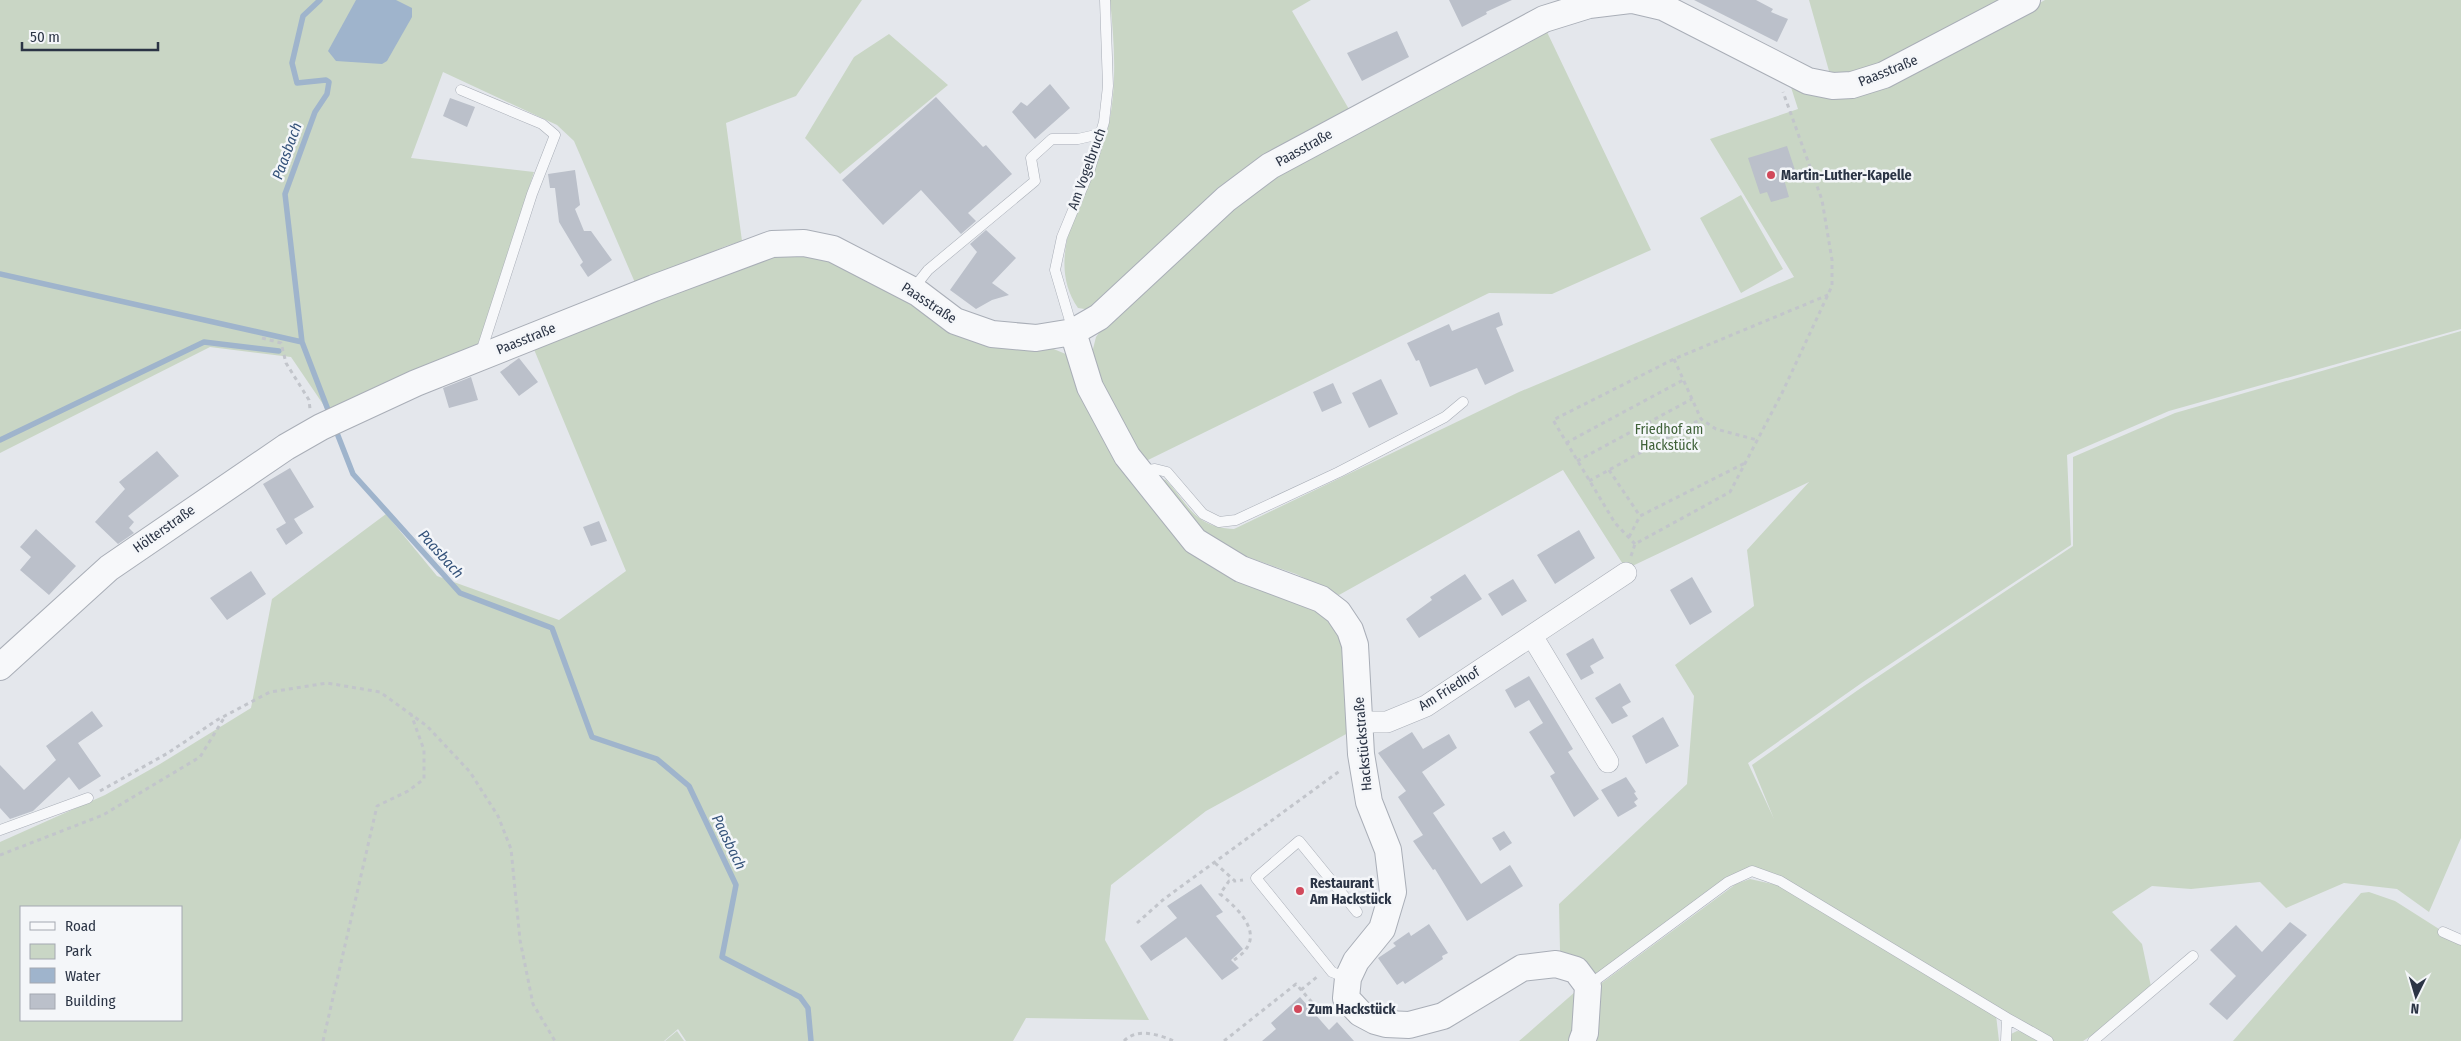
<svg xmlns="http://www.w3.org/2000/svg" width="2461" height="1041" viewBox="0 0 2461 1041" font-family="'Fira Sans Condensed',sans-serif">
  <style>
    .green { fill: #c9d6c5; fill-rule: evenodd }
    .water { fill: #9fb4cc }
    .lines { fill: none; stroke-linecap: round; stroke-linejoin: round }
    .stream { stroke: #9fb4cc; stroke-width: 5.5 }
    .building { fill: #bbc0ca }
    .service-casing { stroke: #a9aeb7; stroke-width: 11 }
    .minor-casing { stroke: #a9aeb7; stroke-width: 22 }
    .tertiary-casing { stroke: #a9aeb7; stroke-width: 28 }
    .path { stroke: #c2c5cb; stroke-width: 3; stroke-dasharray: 4 4; stroke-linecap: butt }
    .service { stroke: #f7f8fa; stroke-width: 10 }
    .minor { stroke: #f7f8fa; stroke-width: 21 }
    .tertiary { stroke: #f7f8fa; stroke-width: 26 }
    .poi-dot { fill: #d1495b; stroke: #f4f6f9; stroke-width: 2 }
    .labels { text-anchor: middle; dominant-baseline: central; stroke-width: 5; stroke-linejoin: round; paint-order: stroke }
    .street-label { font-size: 14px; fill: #2b3445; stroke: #f4f6f9 }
    .poi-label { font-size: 14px; font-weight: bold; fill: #2b3445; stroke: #f4f6f9; text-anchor: start }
    .park-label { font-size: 14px; fill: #3f6138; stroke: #f4f6f9 }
    .water-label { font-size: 15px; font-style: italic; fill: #34527a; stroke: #f4f6f9 }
  </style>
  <rect width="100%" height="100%" fill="#e4e7ec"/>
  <path class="green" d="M0,0H862L796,96L726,123L742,241L726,246L636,285L574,141L557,125L443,72L411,158L534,172L476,351L329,413L291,357L210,347L0,453Z
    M1110,0H1311L1292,11L1350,111L1092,310L1078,308C1038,250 1098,178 1110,118C1117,80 1114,38 1110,0Z
    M1809,0H2011L1895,59L1848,77L1829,71Z
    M2045,0H2461V329L2169,411L2067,455L2071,545L1863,682L1748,763L1774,819L1752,765L1858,690L2073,546V457L2175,413L2461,331V838L2429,912L2397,889L2344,883L2286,908L2260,882L2191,889L2152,886L2112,912L2142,944L2153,996L2083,1041H2053L1752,866L1594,975L1560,951L1559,904L1687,784L1694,696L1675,665L1754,606L1747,550L1809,482L1626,569L1563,470L1339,595L1296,574L1219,547L1153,477L1166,480C1190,506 1194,527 1234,529L1519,392L1794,277L1710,139L1798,109L1789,81L1818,92L1938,58Z
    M1547,32L1651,250L1552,294L1489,293L1146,461H1141L1106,393L1092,353L1096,337L1107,322L1194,239L1282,172Z
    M889,34L948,85L840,174L805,138L854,57Z
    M1741,195L1783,269L1741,293L1700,218Z
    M803,249L865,270L1068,355L1159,511L1319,606L1344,640L1348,733L1206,811L1111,885L1105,940L1149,1020L1026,1018L1013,1041H686L678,1029L664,1041H0V842L105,795L160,764L251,708L272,599L386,514L437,576L559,620L626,571L533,347L773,252ZM21,907H181V1020H21Z
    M1750,879L1781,886L1996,1015L1999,1041H1590L1599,985L1736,884Z
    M2369,892L2395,901L2461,943V1041H2233L2361,893Z
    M1575,992L1573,1041H1519Z
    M677,1031L684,1041H665Z
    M2017,1031L2024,1032L2040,1041H2009V1035Z"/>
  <path class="water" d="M356,0H396L412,8V17L387,61L382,64L336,61L328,51Z"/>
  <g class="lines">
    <path class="stream" d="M320,0L303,16L292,63L297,83L326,80L329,82L327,94L315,112L285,194L302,342L330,415
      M0,274L302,342
      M335,428L353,474L460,593L552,628L592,737L657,759L689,786L736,885L722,957L800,997L808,1008L811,1041
      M0,440L204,342L279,351"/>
  </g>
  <path class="building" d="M1449,0H1512L1486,12L1487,14L1462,27Z
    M1694,0H1756L1773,9L1771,12L1788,19L1777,42Z
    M1397,31L1409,57L1362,81L1347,53Z
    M1050,84L1070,108L1035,139L1012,112L1021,102L1027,106Z
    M936,97L983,147L986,145L1012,174L968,213L976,221L961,234L921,190L883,225L842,180Z
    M450,98L475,107L467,127L443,116Z
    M1787,146L1796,173L1783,176L1789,197L1771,202L1767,192L1760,194L1748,158Z
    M575,170L580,205L575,209L584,231H591L612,260L588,277L580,265L583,262L559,222L555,188H550L548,174Z
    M986,230L1016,258L992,283L1009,295L992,300L976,309L950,290L977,252L970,244Z
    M1499,312L1503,325L1496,328L1514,371L1485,385L1477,368L1430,387L1419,360L1416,361L1407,343L1449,324L1452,331Z
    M519,358L538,382L519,396L500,372Z
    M471,377L478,400L449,408L443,388Z
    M1381,379L1398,414L1369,428L1352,393Z
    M1333,383L1342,403L1322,412L1313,392Z
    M157,451L179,476L128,516L134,522L129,528L134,533L118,544L95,522L125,489L119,482Z
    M290,468L314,507L294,519L303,533L286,545L276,529L286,523L263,484Z
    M599,521L607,541L591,546L583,527Z
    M36,529L76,566L49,595L20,570L31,557L20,547Z
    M1579,530L1595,558L1555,584L1537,555Z
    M251,571L266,594L227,620L210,598Z
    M1465,574L1482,599L1419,638L1406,619L1432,600L1430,597Z
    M1692,577L1712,612L1690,625L1670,590Z
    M1513,579L1527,601L1502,616L1488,594Z
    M1593,638L1604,658L1590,666L1594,673L1581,680L1566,654Z
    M1529,676L1573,749L1568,752L1599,799L1574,817L1550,776L1555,773L1529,732L1543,723L1529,700L1515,708L1505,690Z
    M1620,683L1631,702L1622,707L1628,716L1612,724L1595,698Z
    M92,711L103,726L78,743L101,776L79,790L69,777L33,811L10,819L0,808V765L24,790L56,760L46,746Z
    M1663,717L1679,746L1646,764L1632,736Z
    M1412,732L1423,749L1449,734L1457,748L1422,772L1445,805L1433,813L1481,884L1510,865L1523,886L1467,921L1435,869L1433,870L1413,841L1423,835L1398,797L1406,791L1378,753Z
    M1626,777L1636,792L1634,793L1638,799L1634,802L1637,806L1618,817L1601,790Z
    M1504,831L1512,843L1500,851L1492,838Z
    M1201,884L1223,912L1216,916L1243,949L1231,960L1239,968L1222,980L1186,937L1151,961L1140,946L1177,918L1167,906Z
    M2290,922L2307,935L2227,1020L2209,1004L2236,976L2210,950L2236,925L2262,952Z
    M1429,924L1448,953L1442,956L1443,959L1405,984L1403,981L1397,985L1378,958L1396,946L1393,943L1409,932L1411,936Z
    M1300,997L1329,1030L1337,1022L1354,1041H1262L1276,1029L1271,1023Z"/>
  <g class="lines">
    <defs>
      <path id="service" d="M461,90L542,124L555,135L532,194L480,355
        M913,289L928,270L1035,181L1031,158L1052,139H1078L1100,134
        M1073,331L1055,270L1062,237L1090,169L1104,122L1108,86L1105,0
        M1143,471L1155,469L1167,472L1203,514L1219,522L1236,520L1339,472L1445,417L1463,402
        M0,830L88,798
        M2443,932L2461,940
        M1347,978L1332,972L1256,878L1299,841L1357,912
        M1589,985L1728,882L1752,871L1780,881L2007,1018L2006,1041
        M2007,1018L2048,1041
        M2093,1041L2193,956"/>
      <path id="minor" d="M1532,636L1608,762
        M1360,722H1387L1426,706L1626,573"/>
      <path id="tertiary" d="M1633,0L1663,7L1808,81L1833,86L1852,85L1884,75L2027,0
        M1073,332L1090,387L1127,456L1195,541L1241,569L1321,599L1338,612L1350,630L1355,645L1361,754L1369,802L1388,850L1393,892L1382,929L1356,961L1348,978L1346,998L1360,1013L1375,1021L1386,1024L1409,1025L1443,1016L1522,968L1556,964L1576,970L1588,986L1585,1033L1582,1041
        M0,667L109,568L286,447L321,427L416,383L654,288L772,244L804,243L833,249L918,293L955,321L992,334L1036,338L1073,332L1099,317L1226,199L1270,166L1544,19L1589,5L1630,0"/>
    </defs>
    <use href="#service" class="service-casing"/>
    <use href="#minor" class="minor-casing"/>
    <use href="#tertiary" class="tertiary-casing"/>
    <path class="path" d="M262,338L281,343L286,363L309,400L310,409
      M1674,359L1701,419L1716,429L1757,440
      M1566,443L1685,379
      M1577,461L1692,399
      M1609,470L1640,516
      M1589,481L1701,419
      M1629,537L1640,516L1745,463
      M1635,544L1615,523L1553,420L1674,359L1828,295
      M1631,556L1635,544L1730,492L1782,393L1832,286V260L1822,200L1783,92
      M100,791L168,753L217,720L270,692L327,683L380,692L427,726L470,772L498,816L511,849L520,940L533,1004L555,1041
      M0,855L103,815L200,757L224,718
      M1215,863L1235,881L1243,880
      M1137,923L1164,899L1341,770
      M1234,960C1238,957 1244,953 1246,949C1261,929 1234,905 1220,894L1229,881H1235
      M1301,990L1318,976
      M323,1041L377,806L408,791L424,779V750L411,714
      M1124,1041C1138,1027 1159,1035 1174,1041
      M1224,1041L1296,984L1317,1008L1327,1004"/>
    <use href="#service" class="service"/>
    <use href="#minor" class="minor"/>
    <use href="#tertiary" class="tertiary"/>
  </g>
  <g class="poi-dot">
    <circle cx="1771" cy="175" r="5"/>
    <circle cx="1300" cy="891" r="5"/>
    <circle cx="1298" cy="1009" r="5"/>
  </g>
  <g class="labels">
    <g class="street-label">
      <text transform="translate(1888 71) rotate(-22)">Paasstraße</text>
      <text transform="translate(1304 148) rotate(-29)">Paasstraße</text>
      <text transform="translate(1087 169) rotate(-70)">Am Vogelbruch</text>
      <text transform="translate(929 303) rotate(33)">Paasstraße</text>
      <text transform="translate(526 339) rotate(-22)">Paasstraße</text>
      <text transform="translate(164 529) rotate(-35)">Hölterstraße</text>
      <text transform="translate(1449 689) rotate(-32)">Am Friedhof</text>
      <text transform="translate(1363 744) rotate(-95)">Hackstückstraße</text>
    </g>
    <g class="poi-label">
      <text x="1781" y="175">Martin-Luther-Kapelle</text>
      <text x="1310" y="883">Restaurant<tspan x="1310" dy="16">Am Hackstück</tspan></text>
      <text x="1308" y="1009">Zum Hackstück</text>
    </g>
    <g class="park-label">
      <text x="1669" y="429">Friedhof am<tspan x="1669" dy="16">Hackstück</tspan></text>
    </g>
    <g class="water-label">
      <text transform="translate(287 151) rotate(-70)">Paasbach</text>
      <text transform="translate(441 554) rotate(48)">Paasbach</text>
      <text transform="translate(729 842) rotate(64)">Paasbach</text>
    </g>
  </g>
  <rect x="20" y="906" width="162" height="115" fill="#f4f6f9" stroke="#a4a8b1"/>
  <rect x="30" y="922" width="25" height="8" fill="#f7f8fa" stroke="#a4a8b1"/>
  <text x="65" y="931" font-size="15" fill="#2b3445">Road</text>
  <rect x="30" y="944" width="25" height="15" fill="#c9d6c5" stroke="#a4a8b1"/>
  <text x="65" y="956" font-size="15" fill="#2b3445">Park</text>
  <rect x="30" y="968" width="25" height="15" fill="#9fb4cc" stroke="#a4a8b1"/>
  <text x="65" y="981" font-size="15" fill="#2b3445">Water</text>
  <rect x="30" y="994" width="25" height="15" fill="#bbc0ca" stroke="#a4a8b1"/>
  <text x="65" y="1006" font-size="15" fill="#2b3445">Building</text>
  <g transform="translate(2416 996) rotate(185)" stroke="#f4f6f9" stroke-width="4" paint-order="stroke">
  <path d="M0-4L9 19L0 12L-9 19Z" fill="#2b3445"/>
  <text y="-8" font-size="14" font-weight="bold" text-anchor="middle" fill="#2b3445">N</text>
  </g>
  <path d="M22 42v8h136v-8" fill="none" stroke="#2b3445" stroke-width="2.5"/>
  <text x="30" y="42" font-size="15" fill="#2b3445" stroke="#f4f6f9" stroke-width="4" paint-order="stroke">50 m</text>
</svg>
